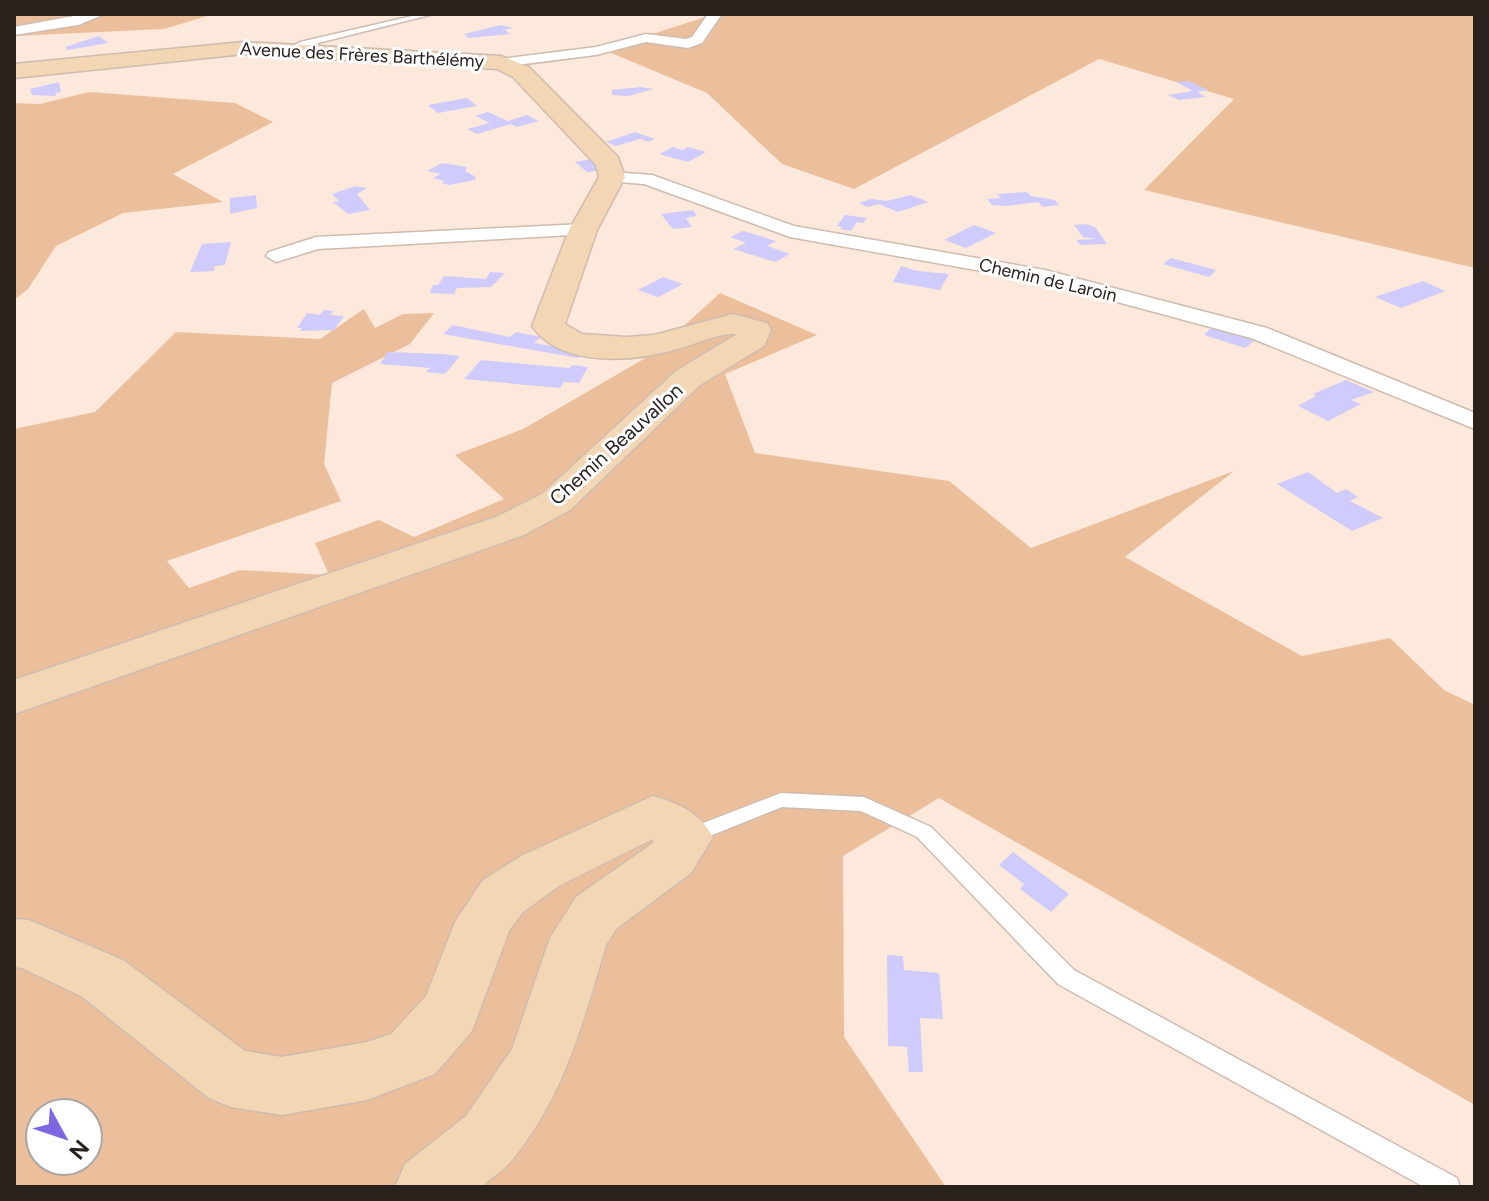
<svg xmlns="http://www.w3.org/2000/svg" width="1489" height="1201" viewBox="0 0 1489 1201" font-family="Figtree,sans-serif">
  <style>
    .green { fill: #ecbf9c; fill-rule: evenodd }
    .building { fill: #cfcbfc }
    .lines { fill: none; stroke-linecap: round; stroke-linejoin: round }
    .lane-casing { stroke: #cebcaf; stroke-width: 3 }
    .street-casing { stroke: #cebcaf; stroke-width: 3 }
    .secondary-casing { stroke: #cebcaf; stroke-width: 3 }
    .lane { fill: #fff; fill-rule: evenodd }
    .street { fill: #fff; fill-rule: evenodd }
    .secondary { fill: #f3d7b5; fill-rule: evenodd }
    .labels { text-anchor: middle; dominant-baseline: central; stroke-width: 6; stroke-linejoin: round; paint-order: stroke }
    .far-street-label { font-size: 18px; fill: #28211c; stroke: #fff }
    .street-label { font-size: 20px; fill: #28211c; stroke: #fff }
  </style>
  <rect width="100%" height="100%" fill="#fce9db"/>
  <path class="green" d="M14,14H214L164,29L14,36Z
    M714,14H1475V268L1144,190L1234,99L1099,59L854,189L782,164L707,93L604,50Z
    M89,92L235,103L273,122L173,174L223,202L123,213L56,246L28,289L14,300V103L40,104Z
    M720,293L817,335L725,374L755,453L949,481L1031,548L1234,471L1125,557L1302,656L1390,638L1444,690L1475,705V1105L939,798L843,856L844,1037L946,1187H14V429L95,412L176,332L320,339L364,309L375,328L403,314L434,313L410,344L332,383L324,464L341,501L167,561L189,588L240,570L329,575L315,543L379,520L414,537L504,499L455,455L523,429L654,353ZM40,1113H88V1161H40Z"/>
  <path class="building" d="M501,25L513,28L505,30L510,34L468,38L464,34Z
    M99,36L108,43L68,50L65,47Z
    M1189,81L1208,90L1197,92L1206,97L1179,100L1168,95L1193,91L1176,82Z
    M59,82L61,92L55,93L56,96L32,95L30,89Z
    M641,87L653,89L629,96L612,95V90Z
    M467,98L477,106L438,113L428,105Z
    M488,112L508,121L527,115L539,121L517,127L511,124L477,134L467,129L490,123L475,116Z
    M635,132L655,139L649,142L640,139L616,146L606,142Z
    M673,147L682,150L688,147L706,152L688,162L659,154Z
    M592,159L598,166L595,168L597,171L587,172L575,162Z
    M442,163L467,167L465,171L476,177L475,180L449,185L441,183L445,181L433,178L441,174L427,171Z
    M356,186L367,188L357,194L370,210L348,214L333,202L339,201L332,194Z
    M1027,192L1031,196L1055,200L1059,205L1043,207L1038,202L1006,206L992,205L987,199L1001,198L997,194Z
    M256,195L257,208L230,214V198Z
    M911,195L928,202L898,212L879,204L867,207L859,203L871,199L887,201Z
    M693,210L697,216L686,218L692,227L673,229L661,214Z
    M845,215L867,218L863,223L857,222L851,231L840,229L842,227L837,226Z
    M1086,224L1095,227L1107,244L1081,245L1076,240L1096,239L1083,237L1074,225Z
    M974,225L996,233L966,248L944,240Z
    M743,231L776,241L767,246L790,254L775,262L733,249L746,243L730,237Z
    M231,242L225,265L215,266L214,271L190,272L202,244Z
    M1171,258L1216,270L1209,277L1163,264Z
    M901,266L917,271L949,274L940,290L893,282Z
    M490,272L505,273L491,287L457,288L454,294L430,293L433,285H438L444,276L486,279Z
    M663,277L683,284L658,297L638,290Z
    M1423,281L1445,291L1401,308L1375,297Z
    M324,310L334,311L330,315L344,316L334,330L300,331L302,328H297L307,313L320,315Z
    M453,325L510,337L516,332L541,337L534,343L586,352L578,358L443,334Z
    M1212,327L1258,338L1245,348L1204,335Z
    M388,352L441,354L460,356L445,374L426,372L430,368L380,364Z
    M481,360L569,368L573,365L588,367L579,383L564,382L560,388L464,379Z
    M1346,380L1374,392L1351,400L1361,404L1328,421L1298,406L1316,396L1313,394Z
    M1308,472L1337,493L1346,489L1358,497L1350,501L1383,518L1352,531L1277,484Z
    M1013,852L1069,894L1051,912L1020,889L1024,884L999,865Z
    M887,955L903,956L904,970L939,973L943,1019L920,1018L923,1072H909L907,1047L888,1046Z"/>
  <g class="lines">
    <defs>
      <path id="lane" d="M421,14H434L306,46L290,52L286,50L300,42Z
        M781,793L864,797L931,827L1074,970L1457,1178L1460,1187H1424L1058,984L917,837L861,811L782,807L687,845L680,842L677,837L680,832Z"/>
      <path id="street" d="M85,14H105L78,25L14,35V27Z
        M708,14H722L702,43L688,48L646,42L596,55L501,67L494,63L501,59L596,47L646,34L686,39L692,37Z
        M612,172L652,175L794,226L1045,270L1267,328L1475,413V429L1251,338L1043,282L790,237L644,184L606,181L603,177L606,173Z
        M583,224L593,230L590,234L318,249L276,262L266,256L269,252L316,237Z"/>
      <path id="secondary" d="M244,42L501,56L529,67L618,157L625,177L597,230L565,324L582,334L626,337L654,335L733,314L767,323L771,330L764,346L700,385L570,510L524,535L14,714V680L496,517L542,494L676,371L737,334C716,333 697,344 677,349C634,362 560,368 532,326L569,230L599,177L596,165L513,77L497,69L244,54L14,78V64Z
        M653,796C680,804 699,812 713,837L691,873L616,929L606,945C583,1022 565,1094 513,1159C505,1169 491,1178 481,1187H395L405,1164L466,1116L512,1049L550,938L576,897L653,843V839L559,886L523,912L509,931L472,1031L435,1074L367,1100L282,1115L231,1107L209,1098L81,996L22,968L14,967V919L29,920L123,960L245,1051L282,1057L367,1042L391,1034L426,996L455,922L483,880L521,856Z"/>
    </defs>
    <use href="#lane" class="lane-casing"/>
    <use href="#street" class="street-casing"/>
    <use href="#secondary" class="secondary-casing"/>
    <use href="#lane" class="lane"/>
    <use href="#street" class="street"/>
    <use href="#secondary" class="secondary"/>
  </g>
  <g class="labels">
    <g class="far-street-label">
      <text transform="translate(362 55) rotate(3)">Avenue des Frères Barthélémy</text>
      <text transform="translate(1048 280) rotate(13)">Chemin de Laroin</text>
    </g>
    <g class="street-label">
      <text transform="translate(616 444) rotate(-42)">Chemin Beauvallon</text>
    </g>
  </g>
  <rect width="1489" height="1201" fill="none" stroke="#28211c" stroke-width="32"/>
  <g transform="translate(64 1137) rotate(130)"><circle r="38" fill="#ffffff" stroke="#a9a6a4" stroke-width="2"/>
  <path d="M0-6L14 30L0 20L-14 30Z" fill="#7e66e1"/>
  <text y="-12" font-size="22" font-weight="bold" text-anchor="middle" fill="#28211c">N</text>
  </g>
</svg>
